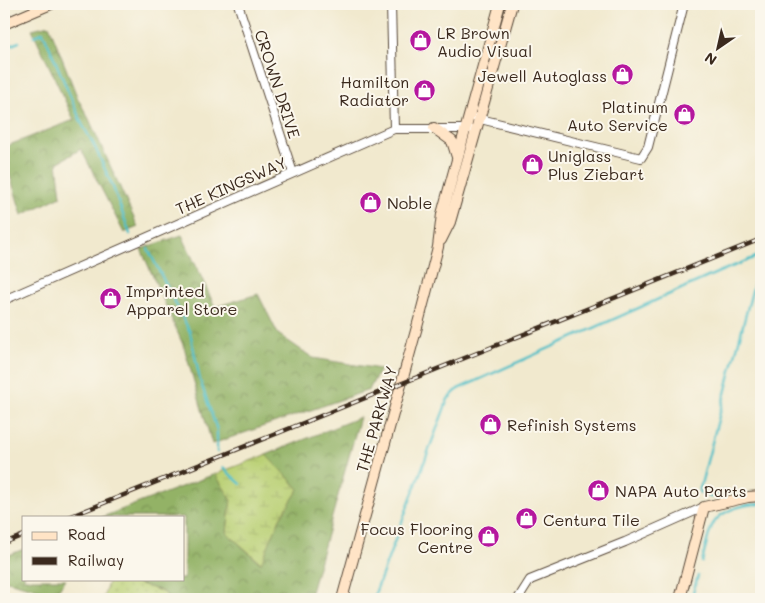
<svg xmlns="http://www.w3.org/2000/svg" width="765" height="603" viewBox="0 0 765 603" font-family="Mali,sans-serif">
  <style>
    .grass { fill: url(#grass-dots); stroke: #7a7d4a }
    .forest { fill: url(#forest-crowns); stroke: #676e42 }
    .wetland { fill: url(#wetland-marsh); stroke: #7a7d4a }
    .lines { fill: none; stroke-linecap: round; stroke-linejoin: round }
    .stream { stroke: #52c0c7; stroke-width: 2.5 }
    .street-casing { stroke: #564738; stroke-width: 10 }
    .secondary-casing { stroke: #564738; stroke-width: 12 }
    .street { stroke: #fff; stroke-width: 8 }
    .secondary { stroke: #ffe4c6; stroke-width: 10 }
    .rail-casing { stroke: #3b2a1e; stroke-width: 4.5 }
    .rail { stroke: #fbf7ec; stroke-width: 2.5; stroke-dasharray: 8; stroke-linecap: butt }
    .labels { text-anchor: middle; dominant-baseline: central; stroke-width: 4; stroke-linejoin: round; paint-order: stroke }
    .poi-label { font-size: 16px; fill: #3b2a1e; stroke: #fbf7ec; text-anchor: start }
    .street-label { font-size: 16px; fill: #3b2a1e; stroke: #fbf7ec }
  </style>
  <defs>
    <pattern id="grass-dots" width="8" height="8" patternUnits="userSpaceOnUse" patternTransform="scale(1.25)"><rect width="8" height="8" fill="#bad075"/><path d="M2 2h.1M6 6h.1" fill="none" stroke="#a1b365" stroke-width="1.8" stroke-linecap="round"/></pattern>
    <pattern id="forest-crowns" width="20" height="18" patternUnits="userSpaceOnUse" patternTransform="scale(1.25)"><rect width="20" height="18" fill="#93b266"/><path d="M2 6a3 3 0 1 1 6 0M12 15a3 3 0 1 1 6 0" fill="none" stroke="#799153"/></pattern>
    <pattern id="wetland-marsh" width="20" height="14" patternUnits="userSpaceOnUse" patternTransform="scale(1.25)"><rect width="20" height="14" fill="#bad075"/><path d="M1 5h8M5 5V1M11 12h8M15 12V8" fill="none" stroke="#a1b365"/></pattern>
  </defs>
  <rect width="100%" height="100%" fill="#fbf7ec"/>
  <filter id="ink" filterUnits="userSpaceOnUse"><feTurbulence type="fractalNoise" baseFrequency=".02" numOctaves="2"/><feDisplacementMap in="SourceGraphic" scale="10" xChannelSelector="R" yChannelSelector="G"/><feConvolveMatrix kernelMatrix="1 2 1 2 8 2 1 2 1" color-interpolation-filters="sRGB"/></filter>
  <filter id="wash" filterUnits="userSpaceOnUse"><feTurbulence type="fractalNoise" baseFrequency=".0096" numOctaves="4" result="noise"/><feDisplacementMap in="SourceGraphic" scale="20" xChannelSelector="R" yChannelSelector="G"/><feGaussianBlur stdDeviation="1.12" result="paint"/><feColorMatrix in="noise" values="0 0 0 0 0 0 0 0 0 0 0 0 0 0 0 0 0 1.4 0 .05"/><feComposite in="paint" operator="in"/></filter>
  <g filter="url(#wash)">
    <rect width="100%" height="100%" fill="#f1e9ce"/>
    <path class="grass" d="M109,579H126L164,592L169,599H103Z
      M281,591L296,599H267Z"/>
    <path class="forest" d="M49,25L78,99L89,119L138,227L124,233L81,149L57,163L61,196L22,215L4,156V147L74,120L32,29Z
      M182,235L215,307L258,294L278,334L313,358L380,369L369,390L212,444L184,347L141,249Z
      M360,417L309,599H296L281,591L267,599H169L164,592L126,579H184V517H102L215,474L231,499L227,533L260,563L280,518L299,489L266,455Z
      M24,549V579H66L55,594L4,580V557Z"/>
    <path class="wetland" d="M266,455L299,489L280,518L261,563L227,533L231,499L215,474Z"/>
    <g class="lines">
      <path class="stream" d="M34,36L43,32L82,124L94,145L113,187L130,234
        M4,48L19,42
        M148,249L190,332L200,380L217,430V452
        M223,468L241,484
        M725,491L711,497L699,492L761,257
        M702,562C705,551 708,533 713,524C722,509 745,504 761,504
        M373,599L448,399L458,389L719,272L761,255
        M691,599L698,576"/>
    </g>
  </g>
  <g filter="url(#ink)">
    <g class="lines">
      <defs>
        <path id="street" d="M238,4L293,173
          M391,4L394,129
          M476,118L641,158L648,147L684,4
          M4,300L394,129H469
          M518,599L530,580L625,542L704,507"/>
        <path id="secondary" d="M4,24L51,4
          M434,128L452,141L457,157
          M441,240L450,222L512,4
          M342,599L420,316L438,247L442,214L500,4
          M680,599L704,507L748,497L761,496"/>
      </defs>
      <use href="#street" class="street-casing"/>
      <use href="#secondary" class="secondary-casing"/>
      <use href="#street" class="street"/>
      <use href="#secondary" class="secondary"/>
      <defs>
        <path id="rail" d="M69,517L761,239
          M4,543L24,535"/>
      </defs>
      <use href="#rail" class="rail-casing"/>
      <use href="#rail" class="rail"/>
    </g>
  </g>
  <defs>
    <symbol id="shop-disc" viewBox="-11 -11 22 22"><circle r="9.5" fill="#b5179e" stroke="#fbf7ec"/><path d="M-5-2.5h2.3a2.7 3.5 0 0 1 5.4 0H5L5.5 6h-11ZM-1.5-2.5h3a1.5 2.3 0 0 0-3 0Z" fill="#fff"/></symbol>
  </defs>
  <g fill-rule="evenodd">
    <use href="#shop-disc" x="408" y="28" width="25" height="25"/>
    <use href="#shop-disc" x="610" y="62" width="25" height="25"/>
    <use href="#shop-disc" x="412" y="78" width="25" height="25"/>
    <use href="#shop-disc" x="672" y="102" width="25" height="25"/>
    <use href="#shop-disc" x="520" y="152" width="25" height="25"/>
    <use href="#shop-disc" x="358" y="190" width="25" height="25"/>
    <use href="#shop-disc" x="98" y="286" width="25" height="25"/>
    <use href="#shop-disc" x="478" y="412" width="25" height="25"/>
    <use href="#shop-disc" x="586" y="478" width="25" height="25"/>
    <use href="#shop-disc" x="514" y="506" width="25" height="25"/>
    <use href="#shop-disc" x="476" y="524" width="25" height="25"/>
  </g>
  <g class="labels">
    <g class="poi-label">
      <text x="437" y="32">LR Brown<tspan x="437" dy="18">Audio Visual</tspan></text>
      <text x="607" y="75" text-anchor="end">Jewell Autoglass</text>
      <text x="409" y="81" text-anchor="end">Hamilton<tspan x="409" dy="18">Radiator</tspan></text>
      <text x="668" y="106" text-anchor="end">Platinum<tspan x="668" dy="18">Auto Service</tspan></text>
      <text x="548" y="155">Uniglass<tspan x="548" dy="18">Plus Ziebart</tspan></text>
      <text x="387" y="202">Noble</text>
      <text x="126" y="290">Imprinted<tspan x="126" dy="18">Apparel Store</tspan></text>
      <text x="507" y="424">Refinish Systems</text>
      <text x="615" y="490">NAPA Auto Parts</text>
      <text x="543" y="519">Centura Tile</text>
      <text x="473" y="528" text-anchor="end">Focus Flooring<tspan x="473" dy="18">Centre</tspan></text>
    </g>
    <g class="street-label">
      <text transform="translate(278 84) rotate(72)">CROWN DRIVE</text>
      <text transform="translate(231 185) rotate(-24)">THE KINGSWAY</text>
      <text transform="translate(376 419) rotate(-74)">THE PARKWAY</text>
    </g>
  </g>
  <rect width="765" height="603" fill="none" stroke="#fbf7ec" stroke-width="20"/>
  <rect x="22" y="516" width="162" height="65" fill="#fbf7ec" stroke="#aea59a"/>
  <rect x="32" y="532" width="25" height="8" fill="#ffe4c6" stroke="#aea59a"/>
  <text x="68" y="540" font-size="15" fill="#3b2a1e">Road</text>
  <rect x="32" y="557" width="25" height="8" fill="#3b2a1e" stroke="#aea59a"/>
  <text x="68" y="566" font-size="15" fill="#3b2a1e">Railway</text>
  <g transform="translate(718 48) rotate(214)" stroke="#fbf7ec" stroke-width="4" paint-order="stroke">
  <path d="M0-4L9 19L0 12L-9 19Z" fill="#3b2a1e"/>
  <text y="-8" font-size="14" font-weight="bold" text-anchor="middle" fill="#3b2a1e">N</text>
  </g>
</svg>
